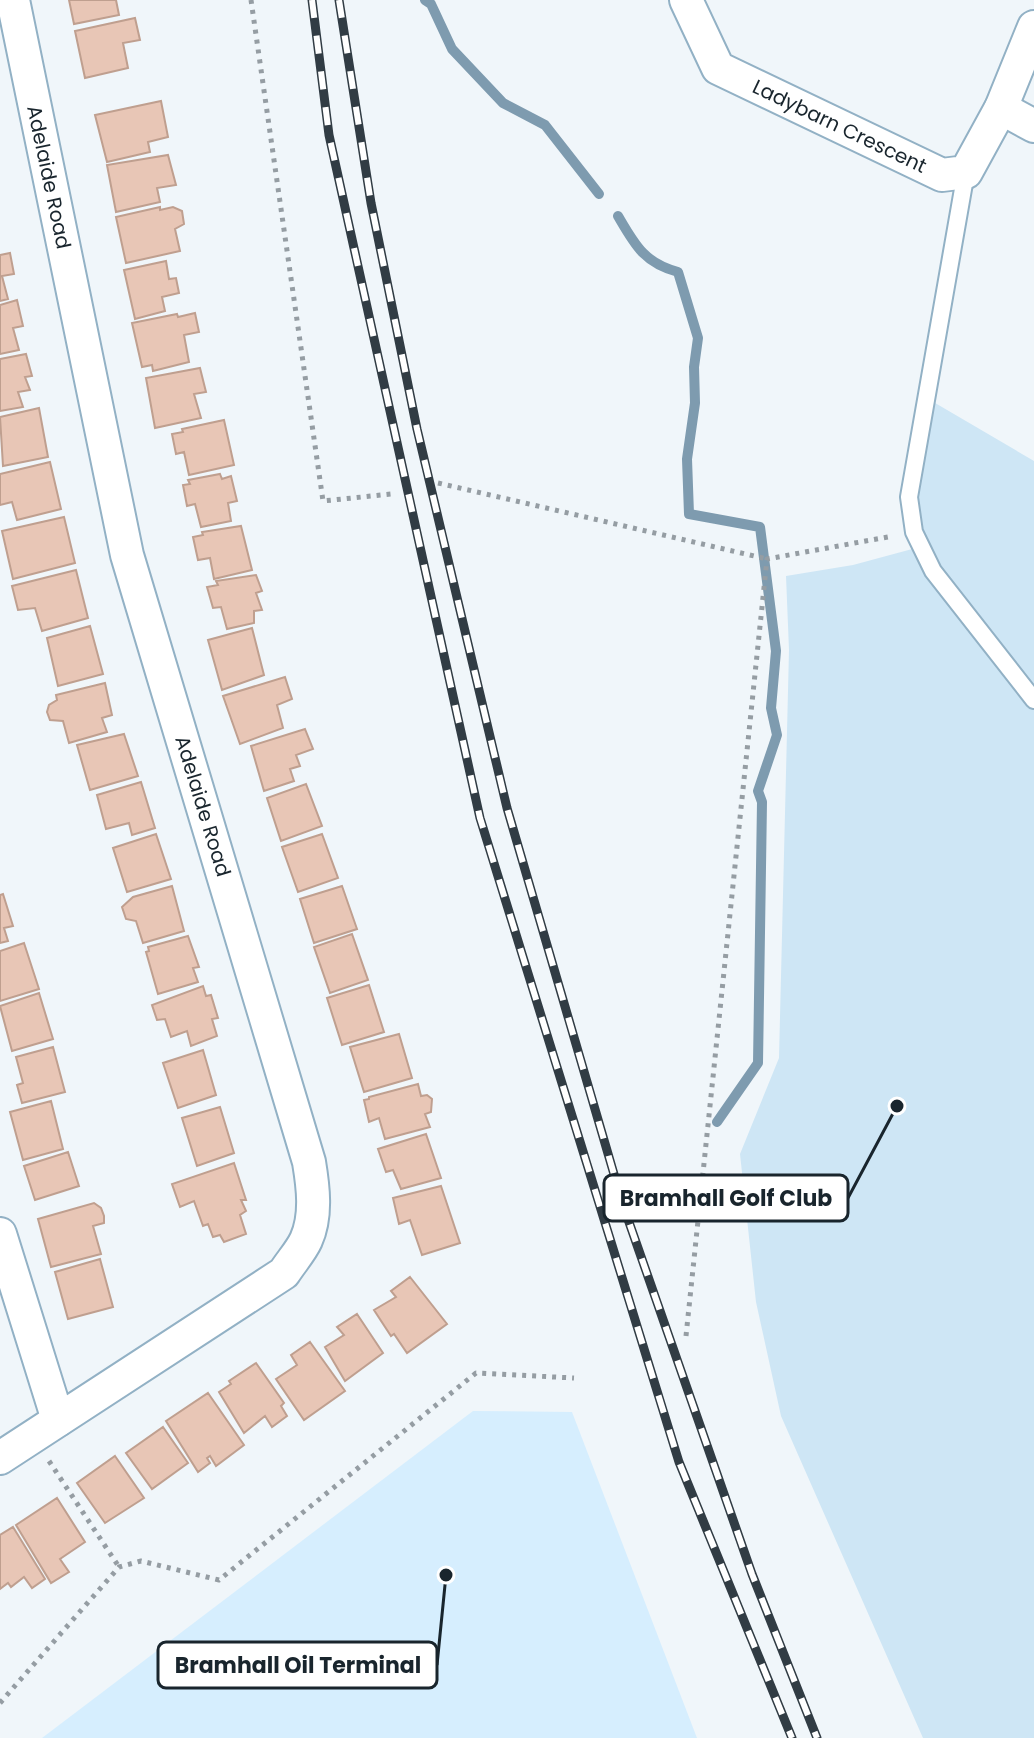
<svg xmlns="http://www.w3.org/2000/svg" width="1034" height="1738" viewBox="0 0 1034 1738" font-family="Poppins,sans-serif">
  <style>
    .built { fill: #d6eefe }
    .green { fill: #cee6f5 }
    .lines { fill: none; stroke-linecap: round; stroke-linejoin: round }
    .stream { stroke: #7e9baf; stroke-width: 10 }
    .building { fill: #e8c6b6; stroke: #bf9f8f; stroke-width: 2 }
    .service-casing { stroke: #92b1c5; stroke-width: 20 }
    .minor-casing { stroke: #92b1c5; stroke-width: 36 }
    .path { stroke: #959da3; stroke-width: 5; stroke-dasharray: 4 6; stroke-linecap: butt }
    .service { stroke: #fff; stroke-width: 16 }
    .minor { stroke: #fff; stroke-width: 32 }
    .rail-casing { stroke: #313c44; stroke-width: 9 }
    .rail { stroke: #fff; stroke-width: 6; stroke-dasharray: 18; stroke-linecap: butt }
    .labels { text-anchor: middle; dominant-baseline: central; stroke-width: 7; stroke-linejoin: round; paint-order: stroke }
    .street-label { font-size: 20px; fill: #19252d; stroke: #fff }
    .leader { fill: none; stroke: #19252d; stroke-width: 3 }
    .callout-dot { fill: #19252d; stroke: #fff; stroke-width: 3 }
    .callout { fill: #fff; stroke: #19252d; stroke-width: 3 }
    .callout-label { font-size: 22px; text-anchor: middle; font-weight: bold; fill: #19252d }
  </style>
  <rect width="100%" height="100%" fill="#f0f6fa"/>
  <path class="built" d="M473,1411L572,1412L697,1738H42Z"/>
  <path class="green" d="M930,400L1034,461V1738H923L781,1416L756,1302L740,1154L779,1058L789,650L786,576L853,565L927,545L914,498Z"/>
  <g class="lines">
    <path class="stream" d="M425,0L431,4L452,49L503,103L545,125L599,194
      M618,216C635,245 644,263 678,272L698,338L694,367L695,403L687,459L689,514L760,527L776,651L771,708L777,735L758,791L762,802L758,1063L717,1122"/>
  </g>
  <path class="building" d="M69,0H116L119,15L74,24Z
    M135,18L140,40L123,43L128,68L85,78L75,31Z
    M161,101L168,137L148,142L150,152L107,162L95,115Z
    M168,155L176,185L157,188L160,202L116,212L107,165Z
    M160,207V210L173,207L182,211L184,224L175,229L180,251L126,263L116,217Z
    M10,253L14,274L2,276L8,299L0,301V255Z
    M166,261L169,279L176,278L179,293L162,297L165,311L135,319L124,270Z
    M17,300L23,326L13,328L19,350L0,354V305Z
    M195,313L199,332L184,335L189,362L153,371L152,365L142,367L132,323L177,314L178,317Z
    M26,354L32,376L25,377L30,390L18,392L23,407L0,411V359Z
    M200,368L206,392L194,394L201,418L155,428L146,378Z
    M39,408L48,457L3,466L0,417Z
    M224,420L234,465L189,475L184,452L176,454L172,434L183,432L182,429Z
    M50,462L61,509L17,520L12,502L0,505V474Z
    M220,474L222,479L231,476L237,501L228,503L231,521L201,527L195,504L187,506L183,485L190,484L188,480Z
    M64,517L75,563L13,579L2,531Z
    M241,526L252,570L214,579L210,558L198,560L193,537L203,535L202,532Z
    M76,570L88,618L42,631L35,608L18,610L12,586Z
    M256,575L262,591L256,593L262,610L254,611V623L227,629L221,607L213,608L207,587L218,585L216,581Z
    M90,626L103,674L58,686L47,638Z
    M252,628L264,675L222,690L208,640Z
    M285,677L292,699L277,705L283,728L240,744L223,696Z
    M105,683L112,715L102,718L107,732L69,743L63,721L50,720L47,712L49,705L57,700L56,695Z
    M305,729L313,749L296,755L300,766L290,769L294,781L264,791L251,746Z
    M124,734L138,776L90,790L77,745Z
    M141,782L155,828L132,835L129,823L106,829L97,795Z
    M306,784L322,826L281,841L267,798Z
    M156,834L171,879L127,892L113,848Z
    M322,834L338,878L298,892L282,847Z
    M172,886L184,931L143,943L136,921L126,919L122,907L133,897Z
    M342,886L357,929L314,943L300,899Z
    M3,894L13,926L4,928L8,941L0,943V895Z
    M352,934L368,980L330,993L314,947Z
    M188,936L199,967L193,968L198,982L158,994L146,952L149,951L148,947Z
    M24,943L39,989L0,1001V951Z
    M369,985L384,1032L342,1045L327,998Z
    M203,986L206,996L211,995L218,1018L212,1019L217,1036L191,1046L187,1031L171,1037L165,1019L157,1020L152,1005Z
    M39,993L53,1039L12,1051L0,1006Z
    M399,1034L412,1078L364,1092L350,1047Z
    M53,1047L65,1092L22,1103L17,1085L23,1083L16,1057Z
    M203,1050L216,1095L178,1108L163,1063Z
    M418,1084L421,1096L427,1095L432,1099L431,1112L425,1114L430,1127L385,1139L379,1118L369,1122L364,1100L369,1099V1097Z
    M51,1101L63,1149L23,1160L10,1112Z
    M220,1107L234,1153L197,1166L182,1118Z
    M426,1134L441,1178L401,1189L393,1170L386,1172L378,1149Z
    M68,1152L79,1186L35,1200L24,1166Z
    M234,1163L246,1200H241L246,1211L240,1215L246,1234L224,1242L220,1235L213,1237L208,1224L203,1226L194,1201L180,1207L172,1184Z
    M441,1186L460,1243L422,1255L410,1220L399,1224L393,1198Z
    M94,1203L101,1208L104,1216V1223L93,1226L101,1254L51,1267L38,1219Z
    M100,1259L113,1307L68,1319L55,1272Z
    M410,1277L447,1324L407,1353L394,1334L391,1336L374,1310L396,1297L391,1291Z
    M357,1314L383,1353L345,1381L325,1347L344,1335L337,1327Z
    M310,1342L345,1391L304,1420L276,1379L297,1365L291,1355Z
    M256,1363L284,1403L281,1406L287,1416L272,1427L265,1416L244,1433L219,1392L231,1384L229,1381Z
    M208,1393L244,1445L216,1466L210,1456L207,1458L210,1463L198,1472L166,1421Z
    M163,1427L188,1463L152,1489L126,1453Z
    M115,1456L144,1498L105,1523L77,1483Z
    M57,1498L85,1542L60,1559L69,1572L51,1583L16,1525Z
    M13,1527L45,1579L32,1588L24,1577L11,1587L8,1583L0,1589V1535Z"/>
  <g class="lines">
    <defs>
      <path id="service" d="M966,172L909,497L914,532L933,571L1034,700"/>
      <g id="minor">
        <path id="s1" d="M686,0L718,68L942,175L966,172L1001,108L1034,27"/>
        <path d="M1001,108L1034,126"/>
        <path d="M0,1234L58,1420"/>
        <path d="M0,1458L284,1273C291,1262 301,1251 306,1240C317,1216 313,1186 309,1162L127,555L13,0"/>
      </g>
    </defs>
    <use href="#service" class="service-casing"/>
    <use href="#minor" class="minor-casing"/>
    <path class="path" d="M251,0L323,501L391,494
      M438,483L767,559
      M686,1336L767,559L893,536
      M49,1461L119,1567
      M0,1703L119,1567L141,1561L219,1580L476,1373L574,1378"/>
    <use href="#service" class="service"/>
    <use href="#minor" class="minor"/>
    <defs>
      <path id="rail" d="M312,0L329,135L480,818L679,1462L792,1738
        M339,0L371,203L417,429L507,808L623,1205L752,1574L817,1738"/>
    </defs>
    <use href="#rail" class="rail-casing"/>
    <use href="#rail" class="rail"/>
  </g>
  <g class="labels">
    <g class="street-label">
      <text stroke="none"><textPath href="#s1" startOffset="210">Ladybarn Crescent</textPath></text>
      <text transform="translate(49 177) rotate(78)">Adelaide Road</text>
      <text transform="translate(203 806) rotate(73)">Adelaide Road</text>
    </g>
  </g>
  <path class="leader" d="M897 1106L848 1198M446 1575L437 1665"/>
  <g class="callout-dot">
    <circle cx="897" cy="1106" r="8"/>
    <circle cx="446" cy="1575" r="8"/>
  </g>
  <g class="callout">
    <rect x="604" y="1175" width="244" height="46" rx="8"/>
    <rect x="158" y="1642" width="279" height="46" rx="8"/>
  </g>
  <g class="callout-label">
    <text x="726" y="1206">Bramhall Golf Club</text>
    <text x="298" y="1673">Bramhall Oil Terminal</text>
  </g>
</svg>
